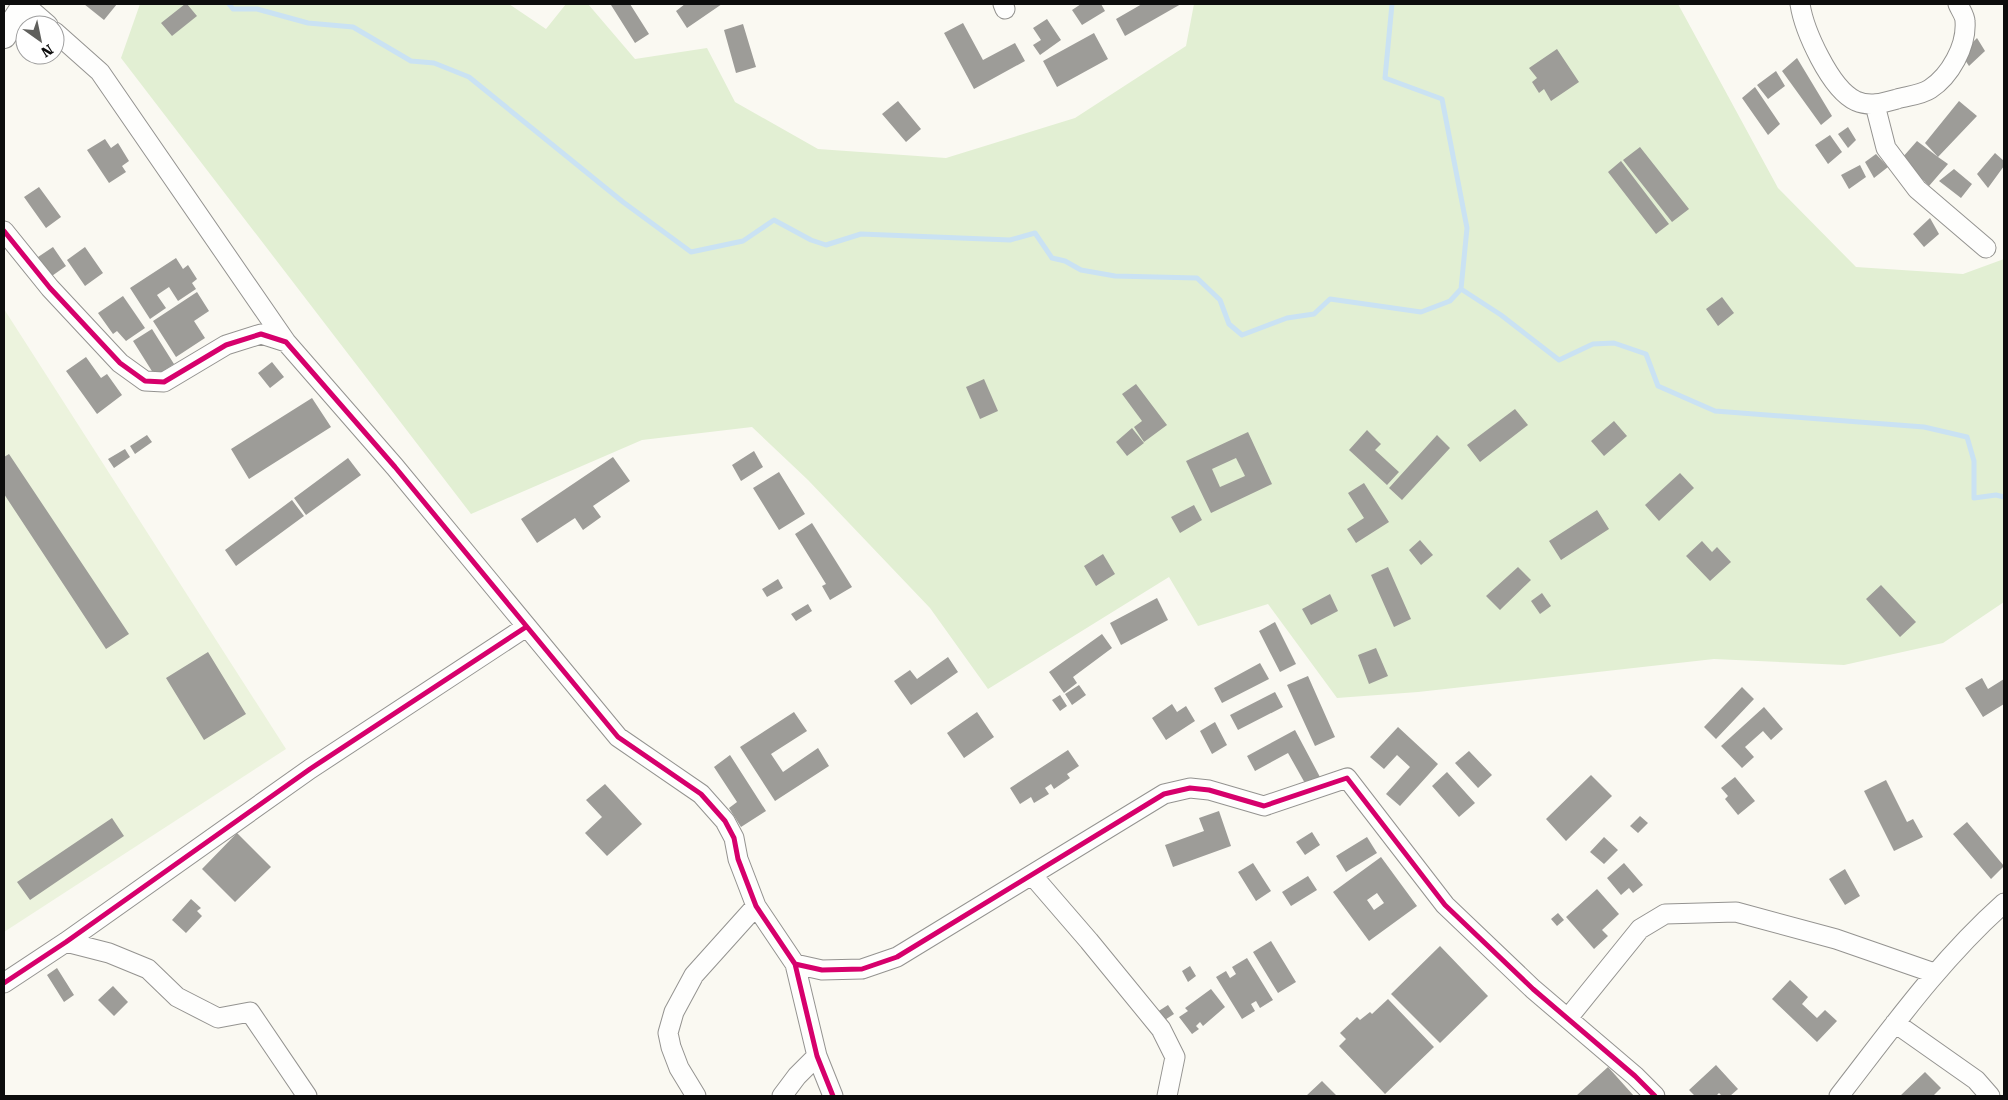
<svg xmlns="http://www.w3.org/2000/svg" width="2008" height="1100" viewBox="0 0 2008 1100" font-family="'Roboto Serif',serif">
  <style>
    .green { fill: #e2efd3 }
    .pitch { fill: #ecf3dd }
    .lines { fill: none; stroke-linecap: round; stroke-linejoin: round }
    .stream { stroke: #cae2f3; stroke-width: 5 }
    .building { fill: #9d9c98; fill-rule: evenodd }
    .minor-casing { stroke: #949390; stroke-width: 21 }
    .tertiary-casing { stroke: #949390; stroke-width: 26 }
    .minor { stroke: #fefefd; stroke-width: 19 }
    .tertiary { stroke: #fefefd; stroke-width: 24 }
    .cycleway-casing { stroke: #fff; stroke-width: 8 }
    .cycleway { stroke: #d6006c; stroke-width: 5 }
  </style>
  <rect width="100%" height="100%" fill="#faf9f2"/>
  <path class="green" d="M140,4H509L546,29L566,4H588L635,59L707,48L735,102L818,149L946,158L1075,118L1186,46L1194,4H1678L1778,188L1856,267L1963,274L2004,259V602L1943,643L1844,665L1714,659L1418,692L1337,698L1268,604L1198,626L1169,577L988,689L930,608L808,480L752,427L642,440L471,514L121,58Z"/>
  <path class="pitch" d="M4,309L286,749L4,932Z"/>
  <g class="lines">
    <path class="stream" d="M229,4L233,9H257L308,23L353,27L411,61L434,63L469,77L623,202L691,252L743,241L774,220L811,240L826,245L861,234L1010,240L1035,233L1052,258L1065,261L1081,270L1115,276L1197,278L1220,300L1229,324L1242,335L1287,318L1314,314L1330,299L1421,312L1450,301L1461,289
      M1392,4L1385,78L1442,99L1467,228L1461,289L1501,315L1559,360L1593,344L1614,343L1646,354L1658,386L1715,411L1924,427L1967,437L1974,461V498L1996,495L2004,497"/>
  </g>
  <path class="building" d="M84,4H117L104,20Z
    M185,4H187L197,16L172,36L161,23Z
    M613,4H630L649,34L635,43L611,5Z
    M685,4H722L687,28L676,11Z
    M1081,4H1101L1105,11L1082,25L1072,10Z
    M1142,4H1181L1125,36L1116,19Z
    M1047,19L1061,40L1040,55L1033,45L1041,40L1033,28Z
    M963,23L983,60L1015,43L1025,61L974,89L944,33Z
    M743,24L756,67L736,73L724,30Z
    M1094,33L1108,59L1057,87L1043,61Z
    M1977,38L1985,51L1969,66L1961,54Z
    M1557,49L1579,82L1551,101L1544,89L1539,93L1532,82L1537,78L1529,68Z
    M1797,58L1832,116L1821,125L1782,71Z
    M1776,71L1785,86L1768,99L1757,85Z
    M1755,87L1780,124L1768,135L1742,98Z
    M898,101L921,129L906,142L882,114Z
    M1959,101L1977,116L1938,157L1948,164L1929,186L1902,158L1917,141L1938,157L1925,143Z
    M1848,127L1856,140L1848,148L1838,134Z
    M1830,135L1842,152L1828,164L1815,145Z
    M105,139L111,148L118,143L129,161L122,166L126,172L109,183L87,150Z
    M1640,147L1689,209L1672,222L1623,160Z
    M1995,153L2004,161V166L1988,188L1977,174Z
    M1876,154L1888,167L1874,178L1865,162Z
    M1621,161L1669,224L1656,234L1608,172Z
    M1860,165L1866,177L1849,189L1841,175Z
    M1954,169L1972,184L1961,198L1939,181Z
    M39,187L61,217L46,228L24,197Z
    M1930,218L1939,234L1924,247L1913,234Z
    M53,247L66,266L49,278L35,259Z
    M85,247L103,273L85,286L67,260Z
    M176,258L183,269L188,265L197,279L192,283L196,289L178,301L169,287L157,295L166,308L150,319L130,288Z
    M197,292L209,311L194,321L205,338L176,357L153,321Z
    M123,296L145,328L126,341L117,331L113,334L98,313Z
    M1722,297L1734,313L1718,326L1706,309Z
    M152,329L174,364L155,376L133,341Z
    M86,357L101,378L107,374L122,395L97,414L66,371Z
    M272,362L284,377L270,388L258,373Z
    M984,379L998,411L980,419L966,387Z
    M1136,384L1167,425L1144,442L1134,427L1142,421L1122,394Z
    M312,398L331,427L249,479L231,449Z
    M1515,409L1528,425L1480,462L1467,445Z
    M1614,421L1627,436L1604,456L1591,441Z
    M1132,428L1144,443L1127,456L1116,442Z
    M1367,430L1381,444L1375,450L1399,472L1387,485L1349,450Z
    M1248,432L1272,484L1211,513L1186,461ZM1236,458L1245,476L1220,487L1212,469Z
    M147,435L152,442L135,454L130,446Z
    M1437,435L1450,448L1402,500L1389,488Z
    M125,449L130,457L114,468L108,459Z
    M754,451L763,467L741,481L732,465Z
    M9,454L129,634L106,649L4,494V457Z
    M613,457L630,481L593,506L601,517L583,530L575,518L537,543L521,519Z
    M348,458L361,475L306,515L294,498Z
    M779,472L805,514L779,530L753,488Z
    M1680,473L1694,488L1659,521L1645,505Z
    M1364,483L1389,522L1356,543L1347,529L1364,518L1348,493Z
    M292,500L304,516L236,566L225,550Z
    M1194,505L1202,520L1180,533L1171,517Z
    M1597,510L1609,529L1561,560L1549,541Z
    M812,523L852,587L830,600L822,586L826,584L795,534Z
    M1420,540L1433,555L1421,565L1409,550Z
    M1702,541L1712,552L1717,547L1731,562L1710,581L1686,556Z
    M1103,554L1115,574L1096,586L1084,566Z
    M1388,567L1411,619L1394,627L1371,575Z
    M1518,567L1531,580L1500,610L1486,596Z
    M778,579L783,588L767,597L762,589Z
    M1881,585L1916,622L1900,637L1866,599Z
    M1542,593L1551,606L1540,614L1531,601Z
    M1330,594L1338,611L1311,625L1302,609Z
    M1157,598L1168,620L1121,645L1110,623Z
    M808,604L812,611L796,621L791,614Z
    M1275,622L1296,664L1280,672L1259,631Z
    M1102,634L1112,648L1073,677L1077,683L1064,693L1049,672Z
    M1376,648L1388,676L1369,684L1358,655Z
    M208,652L246,714L204,740L166,678Z
    M948,657L958,672L911,705L894,681L910,670L917,679Z
    M1260,663L1269,679L1222,703L1214,688Z
    M1308,676L1335,737L1315,746L1287,685Z
    M1982,678L1988,689L2004,679V704L1983,717L1965,688Z
    M1079,685L1086,695L1072,705L1065,694Z
    M1742,687L1754,699L1716,739L1704,727Z
    M1275,692L1283,707L1238,730L1230,715Z
    M1060,695L1067,706L1060,711L1052,700Z
    M1172,704L1177,712L1186,706L1195,721L1166,740L1152,718Z
    M1764,707L1783,729L1771,740L1763,731L1745,747L1754,757L1742,768L1721,746Z
    M794,712L807,731L771,754L783,772L818,748L829,766L775,801L740,747Z
    M977,712L994,737L964,758L947,733Z
    M1215,722L1227,745L1212,754L1200,731Z
    M1398,727L1438,764L1400,806L1386,794L1410,767L1397,755L1384,769L1370,757Z
    M1295,730L1320,777L1306,785L1288,753L1255,771L1247,756Z
    M1068,750L1079,766L1067,774L1070,778L1054,789L1051,784L1045,788L1049,794L1034,803L1031,797L1020,804L1010,788Z
    M1469,751L1492,775L1478,788L1455,763Z
    M730,755L766,811L741,827L729,808L737,802L714,767Z
    M1447,772L1475,803L1459,817L1432,786Z
    M1591,775L1612,796L1566,841L1546,819Z
    M1735,777L1755,801L1738,815L1725,799L1728,796L1721,788Z
    M1886,780L1907,822L1913,819L1923,837L1894,851L1864,791Z
    M605,784L642,824L607,856L585,833L602,817L586,800Z
    M1219,811L1231,846L1173,867L1165,845L1204,831L1199,818Z
    M1640,816L1648,823L1638,833L1630,826Z
    M112,818L124,836L30,900L17,882Z
    M1967,822L2004,866L1991,879L1953,834Z
    M1312,832L1320,845L1305,855L1296,842Z
    M237,833L271,867L235,902L202,869Z
    M1367,837L1377,853L1346,872L1336,856Z
    M1604,837L1618,850L1604,864L1590,852Z
    M1381,857L1417,906L1369,941L1333,892ZM1377,893L1384,903L1374,910L1367,900Z
    M1253,863L1271,891L1256,901L1238,872Z
    M1624,863L1643,885L1633,893L1629,888L1621,895L1607,878Z
    M1845,869L1860,896L1845,905L1829,879Z
    M1308,876L1317,890L1291,906L1282,892Z
    M1597,889L1619,914L1602,930L1608,936L1594,949L1566,917Z
    M191,899L201,908L197,911L202,916L186,933L172,920Z
    M1558,913L1564,920L1557,926L1551,919Z
    M1271,941L1296,982L1278,993L1253,952Z
    M1440,946L1488,996L1440,1043L1391,994Z
    M1247,958L1273,1000L1260,1008L1256,1001L1251,1004L1255,1011L1242,1019L1216,977L1226,971L1230,978L1236,974L1232,967Z
    M1190,966L1196,976L1188,982L1182,971Z
    M57,968L74,995L64,1002L47,975Z
    M1790,980L1808,997L1802,1004L1817,1018L1825,1010L1837,1021L1817,1042L1772,999Z
    M113,986L128,1002L114,1016L98,1000Z
    M1211,989L1225,1007L1203,1026L1200,1022L1196,1026L1199,1029L1192,1034L1179,1017L1188,1011L1185,1008Z
    M1388,999L1434,1047L1385,1094L1339,1046L1346,1039L1340,1033L1357,1017L1360,1020L1370,1012L1372,1014Z
    M1168,1005L1174,1014L1160,1023L1154,1014Z
    M1716,1065L1738,1089L1730,1096H1722L1719,1093L1716,1096H1695L1689,1090Z
    M1608,1067L1634,1096H1576Z
    M1925,1072L1941,1088L1933,1096H1900Z
    M1322,1081L1337,1096H1306Z"/>
  <g class="lines">
    <defs>
      <path id="minor" d="M24,4L48,25
        M1003,4L1005,9
        M1800,4C1804,30 1830,89 1856,101C1870,107 1883,103 1897,99C1907,96 1921,95 1930,89C1950,76 1967,46 1965,21C1965,16 1960,9 1958,4
        M55,32L100,72L286,342
        M1875,105L1886,148L1917,189L1986,248
        M4,231L50,288L120,363L145,381L164,382L226,345L261,334L286,342L395,467L618,737L701,794L725,821L734,838L738,859L756,906L795,964L817,1056L833,1096
        M1032,875L1089,941L1161,1029L1175,1057L1167,1096
        M66,942L109,953L148,969L177,997L218,1018L250,1012L307,1096
        M795,964L822,970L862,969L897,957L1164,794L1190,788L1209,790L1264,806L1347,778L1445,905L1533,989L1635,1076L1655,1096
        M4,983L66,942L310,769L526,627
        M1568,1018L1640,929L1665,914L1736,912L1836,939L1934,973
        M1895,1023L1976,1080L1990,1096
        M696,1096L679,1068L671,1047L668,1033L674,1012L694,975L756,906
        M782,1096L797,1076L817,1056
        M1839,1096C1891,1029 1940,960 2004,903"/>
      <path id="tertiary" d="M4,36L25,4"/>
    </defs>
    <use href="#minor" class="minor-casing"/>
    <use href="#tertiary" class="tertiary-casing"/>
    <use href="#minor" class="minor"/>
    <use href="#tertiary" class="tertiary"/>
    <defs>
      <path id="cycleway" d="M4,231L50,288L120,363L145,381L164,382L226,345L261,334L286,342L395,467L618,737L701,794L725,821L734,838L738,859L756,906L795,964L817,1056L833,1096
        M795,964L822,970L862,969L897,957L1164,794L1190,788L1209,790L1264,806L1347,778L1445,905L1533,989L1635,1076L1655,1096
        M4,983L66,942L310,769L526,627"/>
    </defs>
    <use href="#cycleway" class="cycleway-casing"/>
    <use href="#cycleway" class="cycleway"/>
  </g>
  <rect width="2008" height="1100" fill="none" stroke="#0d0d0d" stroke-width="10"/>
  <g transform="translate(40 40) rotate(147)"><circle r="24" fill="#ffffff" stroke="#9e9e9e"/>
  <path d="M0-4L9 19L0 12L-9 19Z" fill="#60605d"/>
  <text y="-8" font-size="14" font-weight="bold" text-anchor="middle" fill="#0d0d0d">N</text>
  </g>
</svg>
